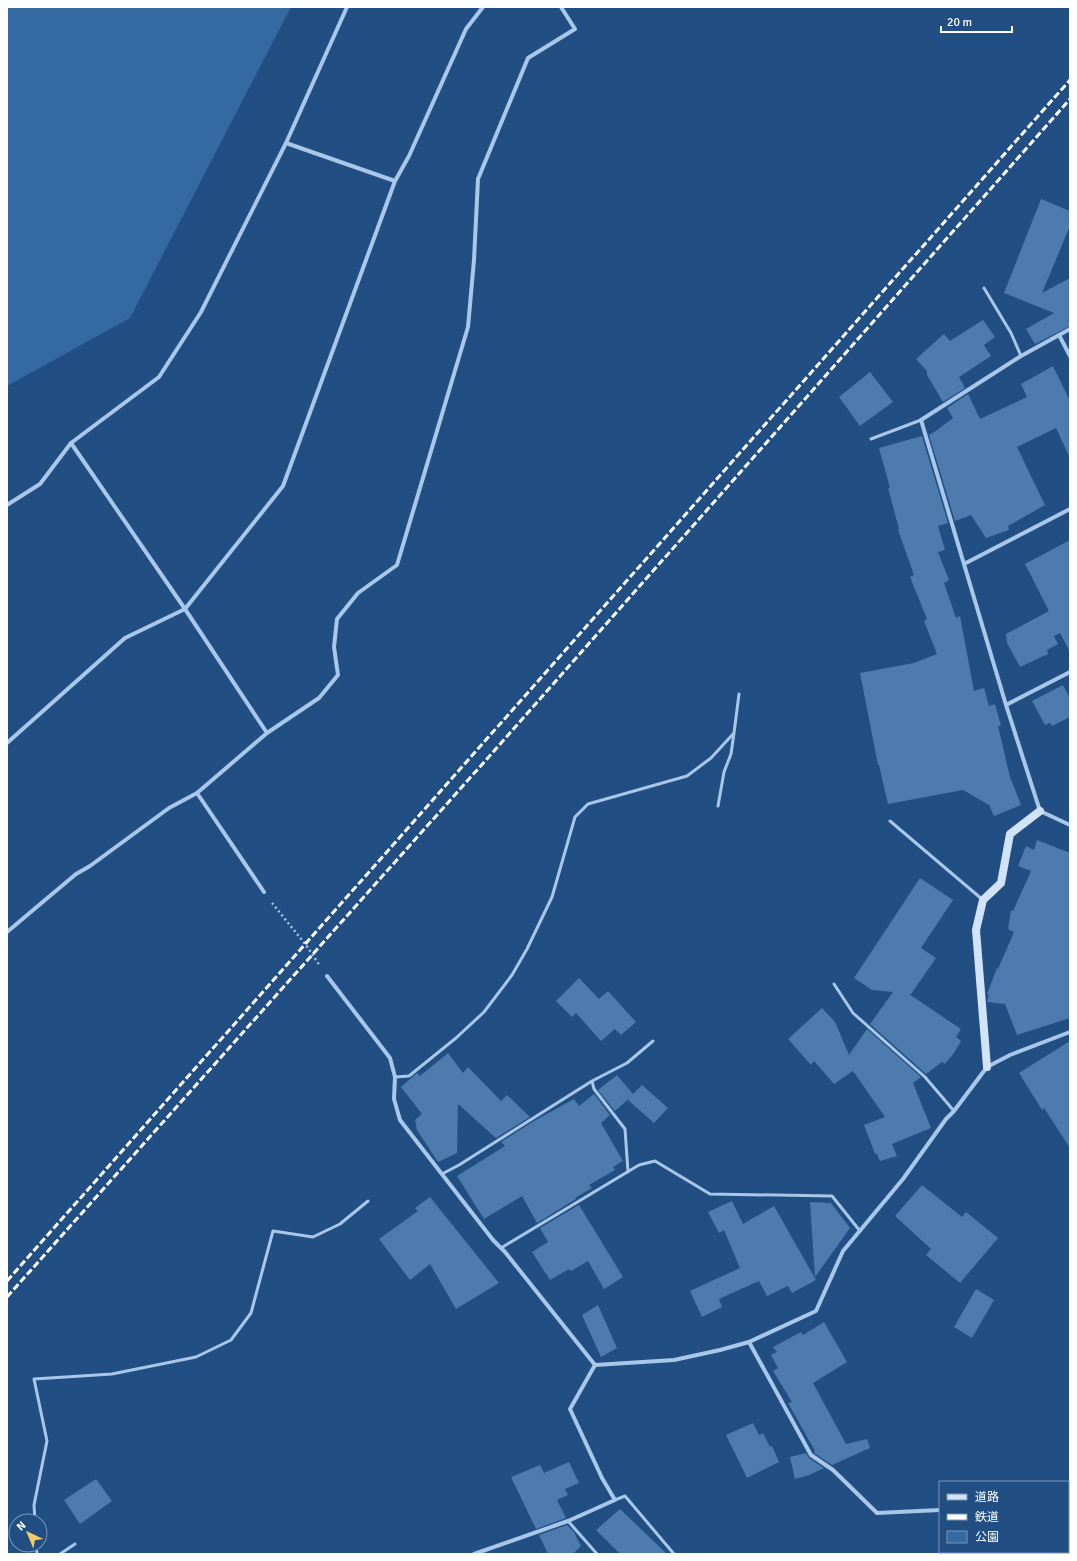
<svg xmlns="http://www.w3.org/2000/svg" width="1077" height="1561" viewBox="0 0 1077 1561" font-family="Signika,'Noto Sans JP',sans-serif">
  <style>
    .green { fill: #3469a1 }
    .building { fill: #4d7bad }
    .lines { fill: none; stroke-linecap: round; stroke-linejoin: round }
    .path { stroke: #a8c7e9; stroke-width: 2.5; stroke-dasharray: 2 3; stroke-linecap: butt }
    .lane { stroke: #a8c7e9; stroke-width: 3 }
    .street { stroke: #a8c7e9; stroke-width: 4 }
    .secondary { stroke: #d3e3f7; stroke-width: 8 }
    .rail { stroke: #fff; stroke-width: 3; stroke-dasharray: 7 3; stroke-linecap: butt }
  </style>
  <rect width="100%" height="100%" fill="#214e83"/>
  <path class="green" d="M7,7H291L130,318L7,386Z"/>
  <path class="building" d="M1041,199L1070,211V226L1042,293L1070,278V326L1035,344L1026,329L1054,313L1004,293Z
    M983,320L995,337L984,345L991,356L959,377L965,388L943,402L927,375V371L916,359L944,334L950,341Z
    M1053,366L1070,401V458L1056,428L1017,447L1045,505L1008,526L1009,530L986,538L971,515L955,521L929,435L933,433L953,418L947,408L968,394L980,419L1027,397L1021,384Z
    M870,372L893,402L860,426L839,397Z
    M922,436L948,523L938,526L945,550L938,552L949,580L944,583L956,618L960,616L974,691L984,688L989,706L995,704L1001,726H998L1010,777L1021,805L994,816L989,805L963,790L888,804L879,765H878L860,673L914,663L937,654L924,621L927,619L910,577L914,575L898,530L899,529L888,488H890L879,448Z
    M1070,540V652L1060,633L1054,636L1058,644L1047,650L1048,654L1020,667L1007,643L1006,634L1049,611L1025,564Z
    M1063,685L1070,698V717L1052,726L1050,723L1045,725L1032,701Z
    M1037,840L1070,853V1018L1017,1035L1005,1004L987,1002L989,995L987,994L997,968L998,969L1014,932L1008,929L1011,910L1013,911L1031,871L1018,866L1026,846L1034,850Z
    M920,878L953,900L921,948L936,958L911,994H909L961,1029L956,1037L961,1041L954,1053L945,1064L942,1062L926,1074L870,1024L893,992L872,990L854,978Z
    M579,978L599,999L608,991L636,1022L621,1035L615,1029L601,1041L576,1013L572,1017L556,1001Z
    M822,1008L835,1022L849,1055L867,1029L921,1077L913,1083L931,1128L892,1144L897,1156L880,1161L877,1154H875L864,1125L885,1117L853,1071L834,1084L814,1061L811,1065L788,1039Z
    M1070,1041V1148L1044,1108L1042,1110L1019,1073Z
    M448,1053L463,1073L468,1067L501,1101L507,1095L530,1117L496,1138L458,1104L457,1153L438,1162L417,1130L415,1120L422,1114L401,1087L417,1073L420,1076Z
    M617,1075L633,1094L642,1085L668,1108L654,1123L628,1100L632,1096L615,1111L598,1090Z
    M594,1094L610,1115L601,1123L623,1161L613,1167L615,1170L589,1185L592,1188L575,1198L576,1199L537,1223L522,1196L484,1219L457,1176L505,1146L501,1142L534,1121L574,1099L579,1106Z
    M922,1185L962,1217L966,1212L998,1238L960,1283L926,1255L931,1249L895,1216Z
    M430,1197L499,1283L456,1309L430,1264L410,1280L379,1239L418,1211L415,1208Z
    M732,1201L743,1224L774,1206L816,1280L792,1293L788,1286L767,1296L759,1281L719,1299L722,1307L702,1317L690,1291L740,1268L724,1230L719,1233L708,1212Z
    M810,1202L831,1203L850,1228L815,1277Z
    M579,1205L623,1277L604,1289L588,1261L571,1271L569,1269L550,1280L532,1252L548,1242L540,1228Z
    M976,1289L994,1300L972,1338L954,1327Z
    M598,1305L617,1348L601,1357L582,1315Z
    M824,1322L847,1362L813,1383L846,1444L867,1439L870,1448L832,1465L814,1453L815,1451L788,1403L792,1402L773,1371L778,1368L771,1355L777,1352L773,1347L801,1332L803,1335Z
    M753,1423L759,1435L763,1433L770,1447L772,1446L779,1462L747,1478L726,1435Z
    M806,1453L809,1458L824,1468L809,1475L795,1479L790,1457Z
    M569,1462L579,1483L565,1489L568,1495L557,1500L566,1518L536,1529L511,1477L540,1465L544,1473Z
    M96,1479L112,1501L80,1524L64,1500Z
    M620,1509L667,1554H620L596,1530Z
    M567,1525L574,1532L581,1546L573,1554H548L539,1535Z"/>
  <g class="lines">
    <path class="path" d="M272,903L306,945L320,966"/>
    <path class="lane" d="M984,288L1011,333L1021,356
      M871,439L921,420
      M718,806L724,772L731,754L734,733
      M890,821L983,900
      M834,984L853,1013L925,1077L954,1111
      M395,1077L409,1076L456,1038L484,1012L512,975L527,949L552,897L575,817L588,804L687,776L711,758L734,733L739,694
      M592,1081L594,1089L625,1129L628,1172
      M442,1174L459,1165L592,1081L627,1063L653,1041
      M501,1248L639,1165L655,1161L710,1194L832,1196L860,1231
      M615,1500L625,1496L674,1554
      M35,1521L34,1505L47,1441L34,1379L112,1374L196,1357L231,1340L251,1313L273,1231L313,1237L340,1224L368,1201
      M568,1521L597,1554
      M36,1545L37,1554
      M60,1554L75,1544"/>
    <path class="street" d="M286,143L395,181
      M1070,329L1021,356L921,420L1006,705L1040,811L1070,825
      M1059,335L1070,356
      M71,443L185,609L267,733
      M7,505L40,484L71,443L159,377L201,312L286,143L347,7
      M964,564L1070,509
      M1006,705L1070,672
      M7,743L125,638L185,609L283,486L395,181L409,156L466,29L483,7
      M197,793L264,892
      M7,932L76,874L90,866L169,808L197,793L267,733L319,698L338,675L334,647L337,619L358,593L397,565L468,327L474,260L478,179L528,58L575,29L561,7
      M327,976L390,1058L395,1077L394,1099L400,1120L493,1240L505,1252L595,1365
      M749,1342L811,1455L833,1470L877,1513L940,1510
      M595,1365L674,1360L720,1350L749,1342L816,1311L843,1251L903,1179L946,1119L954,1111L987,1067L1010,1055L1070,1032
      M1068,1536H1070
      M474,1554L568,1521L615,1500L602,1478L570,1409L595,1365"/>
    <path class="secondary" d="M987,1067L976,930L983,900L1001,883L1010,834L1040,811"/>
    <path class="rail" d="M7,1281L1070,80
      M7,1297L494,751L1070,99"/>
  </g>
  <rect width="1077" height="1561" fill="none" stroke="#ffffff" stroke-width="16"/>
  <rect x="939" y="1481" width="130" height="72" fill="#214e83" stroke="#7a95b5"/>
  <rect x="947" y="1494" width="20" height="6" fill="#d3e3f7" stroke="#7a95b5"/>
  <text x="975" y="1501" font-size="12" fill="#ffffff">道路</text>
  <rect x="947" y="1514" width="20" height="6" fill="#ffffff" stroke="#7a95b5"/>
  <text x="975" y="1521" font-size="12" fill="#ffffff">鉄道</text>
  <rect x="947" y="1531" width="20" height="12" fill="#3469a1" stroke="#7a95b5"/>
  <text x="975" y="1541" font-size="12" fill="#ffffff">公園</text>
  <g transform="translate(28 1533) rotate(316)"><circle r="19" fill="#214e83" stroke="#7a95b5"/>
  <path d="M0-3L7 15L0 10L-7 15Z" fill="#f6c969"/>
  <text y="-6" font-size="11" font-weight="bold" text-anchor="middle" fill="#ffffff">N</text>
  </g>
  <path d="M941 26v6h71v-6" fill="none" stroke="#ffffff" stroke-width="2"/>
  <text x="947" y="26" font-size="12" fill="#ffffff" stroke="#214e83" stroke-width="3" paint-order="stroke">20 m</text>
</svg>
